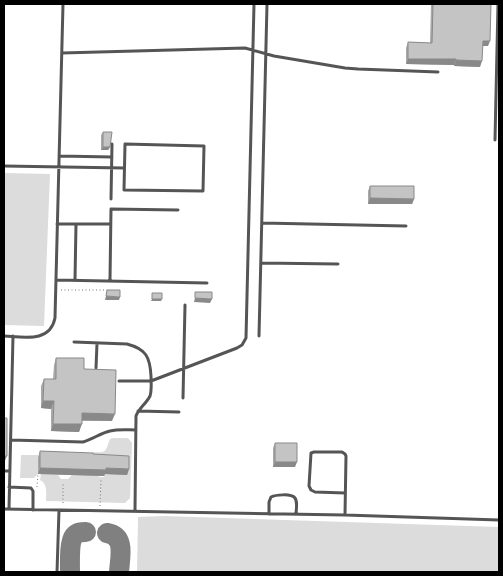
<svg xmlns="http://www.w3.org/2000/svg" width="503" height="576" viewBox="0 0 503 576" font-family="Karla,sans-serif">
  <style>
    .green { fill: #dcdcdc }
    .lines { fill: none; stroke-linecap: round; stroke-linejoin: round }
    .taxiway { stroke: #808080; stroke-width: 20 }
    .path { stroke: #777; stroke-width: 1; stroke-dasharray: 1 2.5; stroke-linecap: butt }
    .service { stroke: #555; stroke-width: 3 }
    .wall { fill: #a9a9a9 }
    .shaded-wall { fill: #898989 }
    .building { fill: #c4c4c4; stroke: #898989 }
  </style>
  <rect width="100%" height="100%" fill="#fff"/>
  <path class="green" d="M4,173L50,174L44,326L4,325Z
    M113,438H128L132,443L130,498L125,503L46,501C46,493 48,484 40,480L41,474L58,475L61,479H68L71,476V475L99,474V477H104V474L92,461V452C107,453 105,452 110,439Z
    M21,455H38V474L34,478H20Z
    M163,516L499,527V572H137L138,517Z"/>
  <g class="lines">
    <path class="taxiway" d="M107,533C126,536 120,557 119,572
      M70,572C70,564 69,542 74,536C77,532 82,532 86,532"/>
    <path class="path" d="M61,290H107
      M37,487L38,475
      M63,503V482
      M100,506L101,479"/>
    <path class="service" d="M62,53L245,48L274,56L345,68L358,69L438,72
      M495,140L498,4
      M125,144L204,146L203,191L124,190Z
      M59,156L112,157
      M4,166L124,168
      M111,199L112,144
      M262,223L406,226
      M57,224H110
      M261,263L338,264
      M56,280L207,283
      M75,280L76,224
      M110,280L111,209L178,210
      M4,336C24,337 50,343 55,318L63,4
      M259,336L267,4
      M74,342L127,344C146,349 150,357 151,376C151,382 152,390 150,396C146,404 139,408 136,416L135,511
      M96,368L97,343
      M119,381H151L237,348L242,345L246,338L254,4
      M183,398L185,305
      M138,411L179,412
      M11,440L83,442C93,439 101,433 110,431C119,429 127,430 136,430
      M4,471H10
      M9,487L31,488L33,491V510
      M4,509L345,515L499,520
      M9,509L13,336
      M269,514V502L271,497C275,495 291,493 295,498C298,502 296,510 296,514
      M345,515L346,456L345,454L342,452H314L311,453L309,486L311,490L315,492L345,493
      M57,572L59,510"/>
  </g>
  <path class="wall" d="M431,4H491L488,46H482L480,67L454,66V65L406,64V48L408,42L430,43Z
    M103,132L110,147L108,150H101V135Z
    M370,186L414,199L412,204H368V191Z
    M56,358L84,369L112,421H82L79,432L51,431V409L41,408V386L44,379H53L54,365Z
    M275,443L295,467H273V448Z
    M40,451L93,454L129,469L127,475L105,474L104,476L38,474V457Z"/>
  <path class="shaded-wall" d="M483,41H490L488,46H481Z
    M408,59H456L454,65L406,64Z
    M456,60L482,61L480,67L454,66Z
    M103,147H110L108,150H101Z
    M370,198L414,199L412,204H368Z
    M106,296L120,297L119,300H105Z
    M195,298L212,299L210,303L194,302Z
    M152,299H162L161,301H151Z
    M43,401H54L51,409L41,408Z
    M82,413L115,414L112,421L79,420Z
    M53,424H82L79,432L51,431Z
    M4,456H7L4,463Z
    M275,462H297L295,467H273Z
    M40,468H106L129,469L127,475L105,474L104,476L38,474Z"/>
  <path class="building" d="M433,4H491L490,41H483L482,61L456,60V59H408V42L432,43Z
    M103,132H112L110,147H103Z
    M370,186H414V199L370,198Z
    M107,290H120V297L106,296Z
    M195,292H212V299L195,298Z
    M152,293H162V299H152Z
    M56,358H84V369L116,370L115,414L82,413V424H53L54,401H43L44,379H56Z
    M4,418H7V456H4Z
    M275,443H297V462H275Z
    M40,451L93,453V454L129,456V469L106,468V470L40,468Z"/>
  <rect width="503" height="576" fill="none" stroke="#000000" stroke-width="10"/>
</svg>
